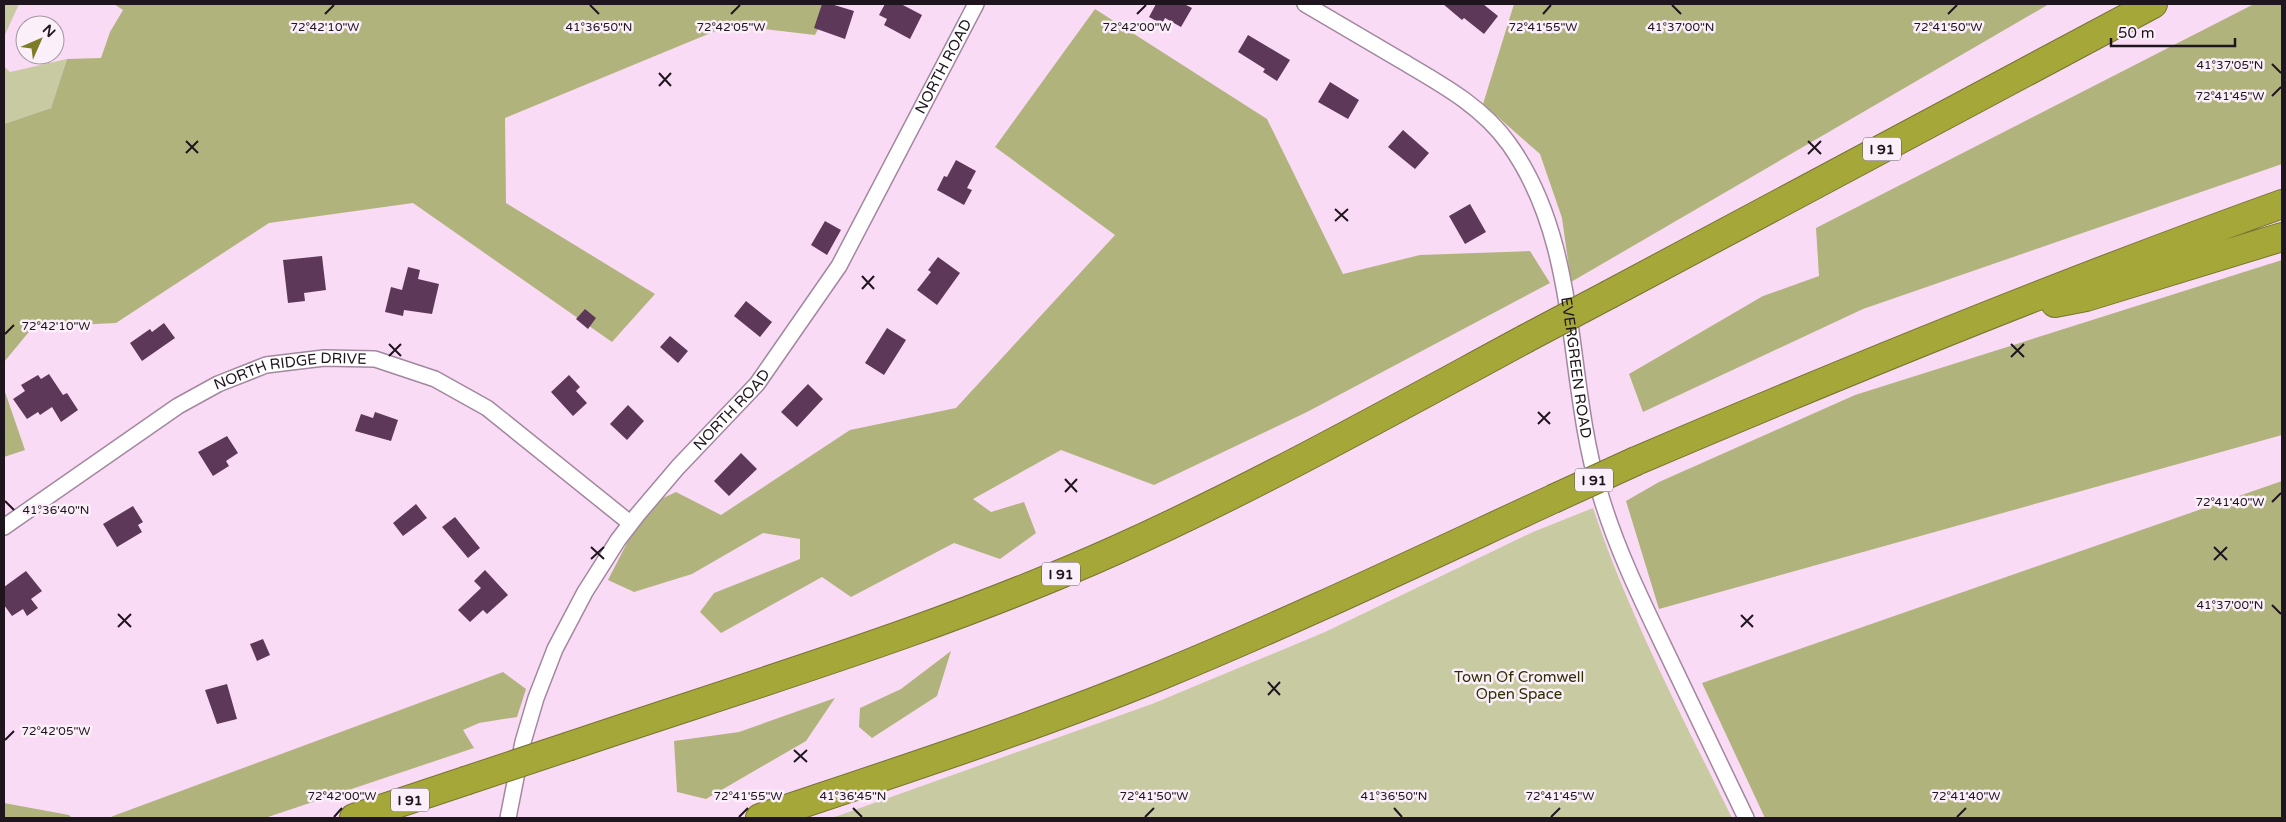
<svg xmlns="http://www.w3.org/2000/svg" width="2286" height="822" viewBox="0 0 2286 822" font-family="'Varela Round',sans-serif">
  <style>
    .green { fill: #c8caa1 }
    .forest { fill: #b1b37d }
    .building { fill: #5d3859 }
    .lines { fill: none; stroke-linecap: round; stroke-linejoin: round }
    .street-casing { stroke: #a3879f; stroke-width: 18 }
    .highway-casing { stroke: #76742f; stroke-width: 30 }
    .street { stroke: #fff; stroke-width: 15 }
    .highway { stroke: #a5a738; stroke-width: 28 }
    .highway-bridge-casing { stroke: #76742f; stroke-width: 30; stroke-linecap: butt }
    .highway-bridge { stroke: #a5a738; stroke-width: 28 }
    .ticks { fill: none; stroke: #1f151e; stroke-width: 2 }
    .labels { text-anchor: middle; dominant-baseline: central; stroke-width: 5; stroke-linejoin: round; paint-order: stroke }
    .shield { fill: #fbeff9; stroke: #615660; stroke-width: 1 }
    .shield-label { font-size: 14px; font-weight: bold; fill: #1f151e }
    .street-label { font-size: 15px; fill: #1f151e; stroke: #fbeff9 }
    .park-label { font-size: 15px; fill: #2e2e02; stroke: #fbeff9 }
    .ticks-label { font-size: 12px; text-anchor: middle; fill: #1f151e; stroke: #fbeff9; stroke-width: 5; stroke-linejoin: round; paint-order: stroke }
  </style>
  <rect width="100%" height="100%" fill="#fadbf5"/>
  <path class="green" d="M4,4H19L4,37Z
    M67,59L51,108L4,124V66L10,72Z
    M1593,508C1629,616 1682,716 1732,818H832L1152,704L1325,632L1533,532Z"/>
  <path class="forest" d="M114,4H831L815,35L730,25L505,118L506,203L655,294L612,342L413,203L269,223L116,323L33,327L4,362V124L51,108L67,59L101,58L110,32L123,10Z
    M1514,4H2049L1571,282L1562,218L1540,154L1483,104Z
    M2254,4H2282V164L1863,309L1643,412L1629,374L1763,296L1819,276L1816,228Z
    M1095,9L1267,119L1343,274L1420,255L1530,251L1550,283L1307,412L1154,485L1061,450L973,499L991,512L1024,502L1036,533L1000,559L954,543L851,597L822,577L721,633L700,612L714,593L800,559V539L763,533L692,574L634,592L608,580L646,506L676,492L721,515L850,430L956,408L1115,235L995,147Z
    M2282,260V435L1659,609L1626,501L1659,482L1855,395Z
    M4,389L25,450L4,457Z
    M2282,481V818H1765L1702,683Z
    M951,651L937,696L872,738L859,727L860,708L901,689Z
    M503,672L526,689L517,717L479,723L463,730L474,748L265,818H110L113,816Z
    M835,698L806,741L706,799L677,792L674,741L739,732Z
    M4,803L69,815L72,818H4Z"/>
  <path class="building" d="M822,4H831L854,11L845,39L814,28Z
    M885,4H901L922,15L910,39L884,25L887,19L879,15Z
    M1156,4H1184L1192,8L1181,27L1165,18L1162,24L1149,17Z
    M1443,4H1483L1498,16L1484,34L1464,18L1462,20Z
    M1248,35L1290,60L1277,81L1263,72L1265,69L1238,52Z
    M1330,82L1359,100L1348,119L1318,102Z
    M1403,130L1429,153L1415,169L1388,147Z
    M956,160L976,171L967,188L972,190L964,205L937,190L944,176L947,177Z
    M1470,204L1486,232L1465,244L1449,216Z
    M825,221L841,230L827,255L811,245Z
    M322,256L326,290L304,293L305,301L288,303L283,260Z
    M938,257L960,273L937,305L917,290L931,272L928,270Z
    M408,267L420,270L418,279L439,284L432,314L404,310L403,316L385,312L391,287L402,290Z
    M746,301L772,322L760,337L734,316Z
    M585,309L596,318L588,329L576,319Z
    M164,323L175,338L142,361L130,343L150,329L152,332Z
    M887,328L906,340L884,375L865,363Z
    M670,336L688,351L678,363L660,347Z
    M49,374L63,395L67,393L78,410L61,422L52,407L40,415L38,412L27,419L13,399L25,391L21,385L38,375L41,379Z
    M569,375L580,387L576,391L587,403L573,416L551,392Z
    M808,384L823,399L797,427L781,412Z
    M628,405L644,421L627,440L610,424Z
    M375,412L398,420L391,441L355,431L361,414L373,418Z
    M227,436L238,453L226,461L229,466L213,476L198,452Z
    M741,453L757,469L729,496L714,481Z
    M416,504L427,518L403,536L393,523Z
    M133,506L143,522L138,525L142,532L117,547L103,524Z
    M455,517L480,548L468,558L442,527Z
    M485,570L508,595L487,614L483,610L470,622L458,610L481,588L474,581Z
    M26,571L42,591L31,599L38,608L27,616L23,609L12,616L4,605V587Z
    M263,639L270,655L257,661L250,644Z
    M227,684L237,719L217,724L205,690Z"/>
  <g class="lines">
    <defs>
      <g id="street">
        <path id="s1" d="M1305,4C1337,23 1370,42 1402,61C1441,84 1482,106 1509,144C1581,245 1565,376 1599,490C1615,546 1641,599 1666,651C1693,707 1720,763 1746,818"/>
        <path id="s2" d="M4,527L178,406L218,384L266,365L324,358L375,359L435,379L487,408L630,523"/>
        <path id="s3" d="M508,818L523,742L536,698L555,649L585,592L618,540L638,514L678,467L757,384L839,266L976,4"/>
      </g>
      <path id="highway" d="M1610,294L2153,4
        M2055,303L2086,297L2282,237
        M1636,461C1849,370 2064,282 2282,204
        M570,746C753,684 940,629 1116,550C1256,487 1390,412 1525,339
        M354,818L465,781
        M760,818C893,773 1027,730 1157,677C1291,622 1421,560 1553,499"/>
    </defs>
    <use href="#street" class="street-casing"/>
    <use href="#highway" class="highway-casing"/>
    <use href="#street" class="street"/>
    <use href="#highway" class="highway"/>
    <defs>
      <path id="highway-bridge" d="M1525,339L1610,294
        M1553,499L1636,461
        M465,781L570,746"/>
    </defs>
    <use href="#highway-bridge" class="highway-bridge-casing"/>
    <use href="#highway-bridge" class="highway-bridge"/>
  </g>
  <path class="ticks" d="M590,5L599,14M1672,5L1681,14M325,14L334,5M731,14L740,5M1137,14L1146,5M1543,14L1551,5M1948,14L1957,5M2272,64L2281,73M659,73L671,86M659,86L671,73M2272,96L2281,87M186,141L198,153M1808,141L1821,154M186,153L198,141M1808,154L1821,141M1335,209L1348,221M1335,221L1348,209M862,276L874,289M862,289L874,276M5,334L14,325M389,344L401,356M2011,344L2024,357M389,356L401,344M2011,357L2024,344M1538,412L1550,424M1538,424L1550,412M1065,479L1077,492M1065,492L1077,479M5,501L14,510M2272,502L2281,493M591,547L604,559M2214,547L2227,560M591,559L604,547M2214,560L2227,547M2272,605L2281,614M118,614L131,627M1741,615L1753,627M118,627L131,614M1741,627L1753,615M1268,682L1280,695M1268,695L1280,682M5,740L14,731M794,750L807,762M794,762L807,750M853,808L862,817M1394,808L1402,817M334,817L342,808M739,817L748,808M1145,817L1154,808M1551,817L1560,808M1957,817L1966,808"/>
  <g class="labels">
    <g class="shield">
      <rect x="1863" y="137.5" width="38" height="23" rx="4"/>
      <rect x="1575" y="468.5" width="38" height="23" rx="4"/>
      <rect x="1042" y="562.5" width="38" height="23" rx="4"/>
      <rect x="391" y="788.5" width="38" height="23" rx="4"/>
    </g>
    <g class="shield-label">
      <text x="1882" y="149">I 91</text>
      <text x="1594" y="480">I 91</text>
      <text x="1061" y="574">I 91</text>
      <text x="410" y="800">I 91</text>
    </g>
    <g class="street-label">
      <text stroke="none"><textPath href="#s3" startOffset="880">NORTH ROAD</textPath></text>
      <text stroke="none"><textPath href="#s1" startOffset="485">EVERGREEN ROAD</textPath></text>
      <text stroke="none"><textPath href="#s2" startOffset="332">NORTH RIDGE DRIVE</textPath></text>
      <text stroke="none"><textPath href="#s3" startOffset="475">NORTH ROAD</textPath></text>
    </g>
    <g class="park-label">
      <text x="1519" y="677">Town Of Cromwell<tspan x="1519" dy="17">Open Space</tspan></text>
    </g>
  </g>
  <g class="ticks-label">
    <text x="325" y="31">72°42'10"W</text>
    <text x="599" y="31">41°36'50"N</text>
    <text x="731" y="31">72°42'05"W</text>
    <text x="1137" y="31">72°42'00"W</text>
    <text x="1543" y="31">72°41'55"W</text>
    <text x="1681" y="31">41°37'00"N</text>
    <text x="1948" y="31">72°41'50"W</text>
    <text x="2230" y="69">41°37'05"N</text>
    <text x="2230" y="100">72°41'45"W</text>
    <text x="56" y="330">72°42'10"W</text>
    <text x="2230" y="506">72°41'40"W</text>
    <text x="56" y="514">41°36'40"N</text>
    <text x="2230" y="609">41°37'00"N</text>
    <text x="56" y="735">72°42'05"W</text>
    <text x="342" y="800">72°42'00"W</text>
    <text x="748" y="800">72°41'55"W</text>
    <text x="1154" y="800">72°41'50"W</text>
    <text x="1966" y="800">72°41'40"W</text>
    <text x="853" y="800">41°36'45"N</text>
    <text x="1394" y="800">41°36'50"N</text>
    <text x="1560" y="800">72°41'45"W</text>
  </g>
  <rect width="2286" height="822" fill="none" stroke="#1f151e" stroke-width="10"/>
  <g transform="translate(40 40) rotate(45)"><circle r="24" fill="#fbeff9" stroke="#a398a1"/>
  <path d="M0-4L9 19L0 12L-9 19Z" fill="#7c7d26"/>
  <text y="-8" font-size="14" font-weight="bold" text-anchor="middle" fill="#1f151e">N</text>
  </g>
  <path d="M2111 38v8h124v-8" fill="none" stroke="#1f151e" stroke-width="2.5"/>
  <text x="2118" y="38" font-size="15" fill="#1f151e" stroke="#fbeff9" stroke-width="4" paint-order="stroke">50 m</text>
</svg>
